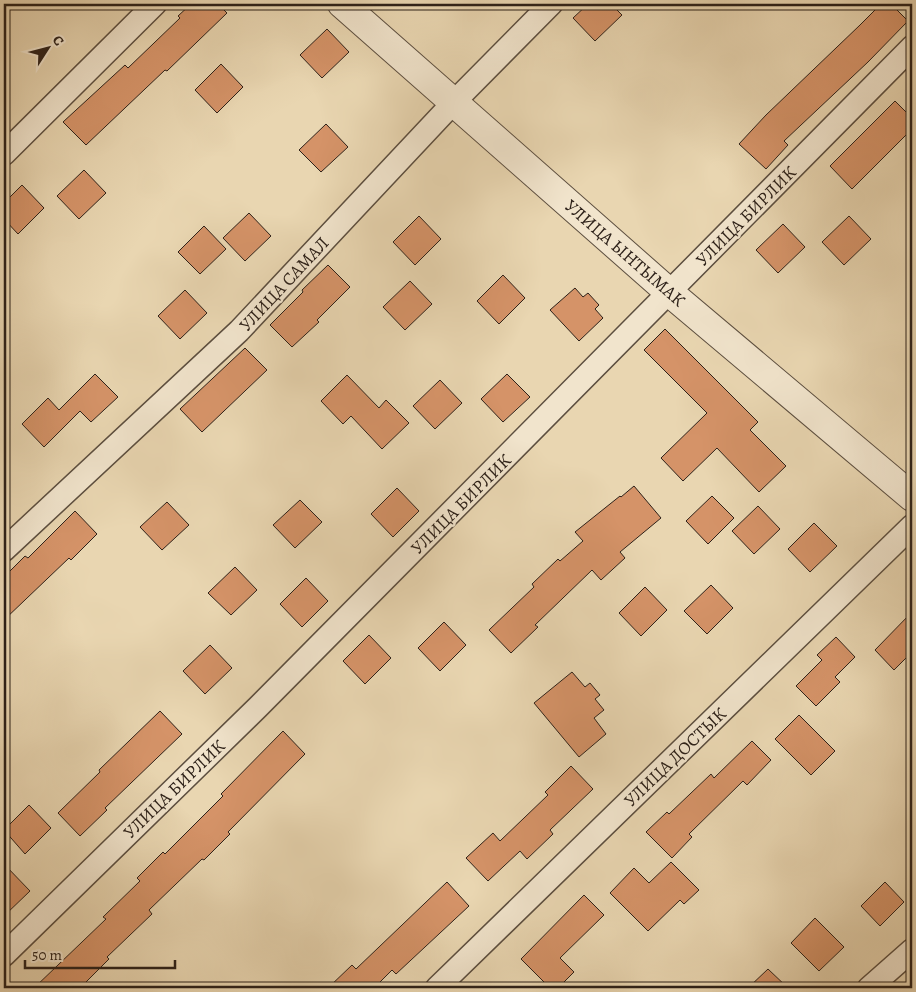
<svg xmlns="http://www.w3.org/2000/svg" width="916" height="992" viewBox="0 0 916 992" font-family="Alegreya,serif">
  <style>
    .building { fill: #d59368; stroke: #2d2119 }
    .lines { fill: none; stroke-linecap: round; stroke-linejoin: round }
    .minor-casing { stroke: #5c4e3f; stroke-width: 25 }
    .tertiary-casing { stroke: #5c4e3f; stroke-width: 30 }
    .minor { stroke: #f1e4cc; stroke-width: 22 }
    .tertiary { stroke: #f1e4cc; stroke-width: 28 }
    .labels { text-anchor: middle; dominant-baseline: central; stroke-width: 4.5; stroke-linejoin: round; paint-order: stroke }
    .street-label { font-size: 18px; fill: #2d2119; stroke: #f1e4cc }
  </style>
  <rect width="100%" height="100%" fill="#e9d6b1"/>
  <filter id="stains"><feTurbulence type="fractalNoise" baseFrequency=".004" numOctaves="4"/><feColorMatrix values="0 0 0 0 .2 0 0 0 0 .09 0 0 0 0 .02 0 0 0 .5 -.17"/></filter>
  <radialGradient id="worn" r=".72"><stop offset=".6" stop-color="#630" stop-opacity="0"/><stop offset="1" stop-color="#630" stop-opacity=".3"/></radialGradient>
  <path class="building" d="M191,4H218L227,13L167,71L165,70L86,145L63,122L125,65L128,68L180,18L178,16Z
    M588,4H611L622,15L595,41L573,18Z
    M881,4H891L908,21L868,62L784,141L788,145L766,169L739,144L766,115L860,25Z
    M327,29L349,52L322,78L300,55Z
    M221,64L243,87L217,113L195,90Z
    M895,101L912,118V129L852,189L830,166Z
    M326,124L348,147L321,172L299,150Z
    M84,170L106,193L79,219L57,196Z
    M22,185L44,208L18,234L4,219V203Z
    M249,213L271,236L245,261L223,238Z
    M419,216L441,239L415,265L393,242Z
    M849,216L871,239L844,265L822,242Z
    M783,224L805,247L778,273L756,250Z
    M204,226L226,249L200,274L178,252Z
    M328,265L350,287L317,320L319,322L292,347L270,325L303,292L302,290Z
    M503,275L525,298L499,324L477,301Z
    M410,281L432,304L405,330L383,307Z
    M575,288L583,297L588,293L599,305L595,309L603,318L579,341L550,310Z
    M185,290L207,313L180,339L158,316Z
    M665,329L758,422L750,430L786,466L759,492L717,448L683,481L661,458L707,413L644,350Z
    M245,348L267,370L202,432L180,409Z
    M95,374L118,397L91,422L80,411L44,447L22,424L48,398L59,410Z
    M507,374L530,397L503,422L481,399Z
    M347,375L379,408L386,400L409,423L382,449L351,416L343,424L321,401Z
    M440,380L462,403L435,429L413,406Z
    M634,486L661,518L620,552L625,558L601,580L592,570L535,625L538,627L511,653L489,630L534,587L532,584L558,559L560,561L583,541L575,532L620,496L621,497Z
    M397,488L419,511L393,537L371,514Z
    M712,496L734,518L708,544L686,521Z
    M300,500L322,522L295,548L273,525Z
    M167,502L189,525L162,550L140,527Z
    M758,506L780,529L754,554L732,531Z
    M75,511L97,534L71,560L69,558L4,620V577L25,556L28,558Z
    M814,523L837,546L810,572L788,549Z
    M235,567L257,590L231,615L208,593Z
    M306,578L328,601L302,627L280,604Z
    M711,585L733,608L707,634L684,611Z
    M645,587L667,610L641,636L619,613Z
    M912,612V652L894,670L875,650Z
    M444,622L466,645L440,671L418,648Z
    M369,635L391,658L365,684L343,661Z
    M836,637L855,657L835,677L840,682L816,706L796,686L822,660L817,655Z
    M210,645L232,668L205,694L183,671Z
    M572,672L585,687L590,683L600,695L595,699L604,710L594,718L606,734L579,757L534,703Z
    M160,711L182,734L105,808L107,810L80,836L58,813L100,772L99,770Z
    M799,715L835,751L811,775L775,739Z
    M283,731L305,754L228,832L230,834L204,860L202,859L149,910L152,914L107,957L109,959L80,988H34L106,919L103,917L140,881L137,878L163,852L165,854L223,796L221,794Z
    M752,741L771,760L747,785L743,781L689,834L692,837L672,858L646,832L667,812L669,814L711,774L714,778Z
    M571,766L593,789L550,830L553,834L527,859L520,851L488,881L466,858L493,833L500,841L548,795L545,792Z
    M29,805L51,828L25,854L4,830Z
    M671,862L699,890L684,904L680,900L648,931L610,893L634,868L649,883Z
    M4,864L30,891L4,916Z
    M447,882L469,906L396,974L392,970L374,988H328L352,965L356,969Z
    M885,882L904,902L880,926L861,906Z
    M584,895L604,915L560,958L574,972L558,988H550L521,959Z
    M815,918L844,947L819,971L791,943Z
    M768,969L788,988H748Z"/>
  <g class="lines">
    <defs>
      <path id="minor" d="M4,154L155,4
        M4,550L239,331L454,102L551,4
        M4,955L258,707L912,47
        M437,988L912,526
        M869,988L912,950"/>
      <path id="tertiary" d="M342,4L670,293L912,497"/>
    </defs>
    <use href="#minor" class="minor-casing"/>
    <use href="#tertiary" class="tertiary-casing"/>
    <use href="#minor" class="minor"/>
    <use href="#tertiary" class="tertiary"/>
  </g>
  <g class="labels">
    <g class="street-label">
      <text transform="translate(746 216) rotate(-45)">УЛИЦА БИРЛИК</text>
      <text transform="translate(625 253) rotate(41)">УЛИЦА ЫНТЫМАК</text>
      <text transform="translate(284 284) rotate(-47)">УЛИЦА САМАЛ</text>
      <text transform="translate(461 504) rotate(-45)">УЛИЦА БИРЛИК</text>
      <text transform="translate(675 757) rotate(-44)">УЛИЦА ДОСТЫК</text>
      <text transform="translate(174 789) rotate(-44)">УЛИЦА БИРЛИК</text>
    </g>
  </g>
  <rect width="916" height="992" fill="none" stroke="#e9d6b1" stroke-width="20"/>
  <rect x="5" y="5" width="906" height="982" fill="none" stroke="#2d2119" stroke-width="2.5"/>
  <rect x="10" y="10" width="896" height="972" fill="none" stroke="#2d2119"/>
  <g transform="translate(48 48) rotate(54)" stroke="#f1e4cc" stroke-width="4" paint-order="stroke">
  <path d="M0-4L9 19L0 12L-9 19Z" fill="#2d2119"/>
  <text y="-8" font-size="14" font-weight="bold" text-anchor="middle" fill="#2d2119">С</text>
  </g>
  <path d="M25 960v8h150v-8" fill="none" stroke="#2d2119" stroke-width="2.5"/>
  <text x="32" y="960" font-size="15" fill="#2d2119" stroke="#f1e4cc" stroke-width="4" paint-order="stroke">50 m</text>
  <rect width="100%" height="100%" filter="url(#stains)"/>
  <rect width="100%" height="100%" fill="url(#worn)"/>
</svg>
